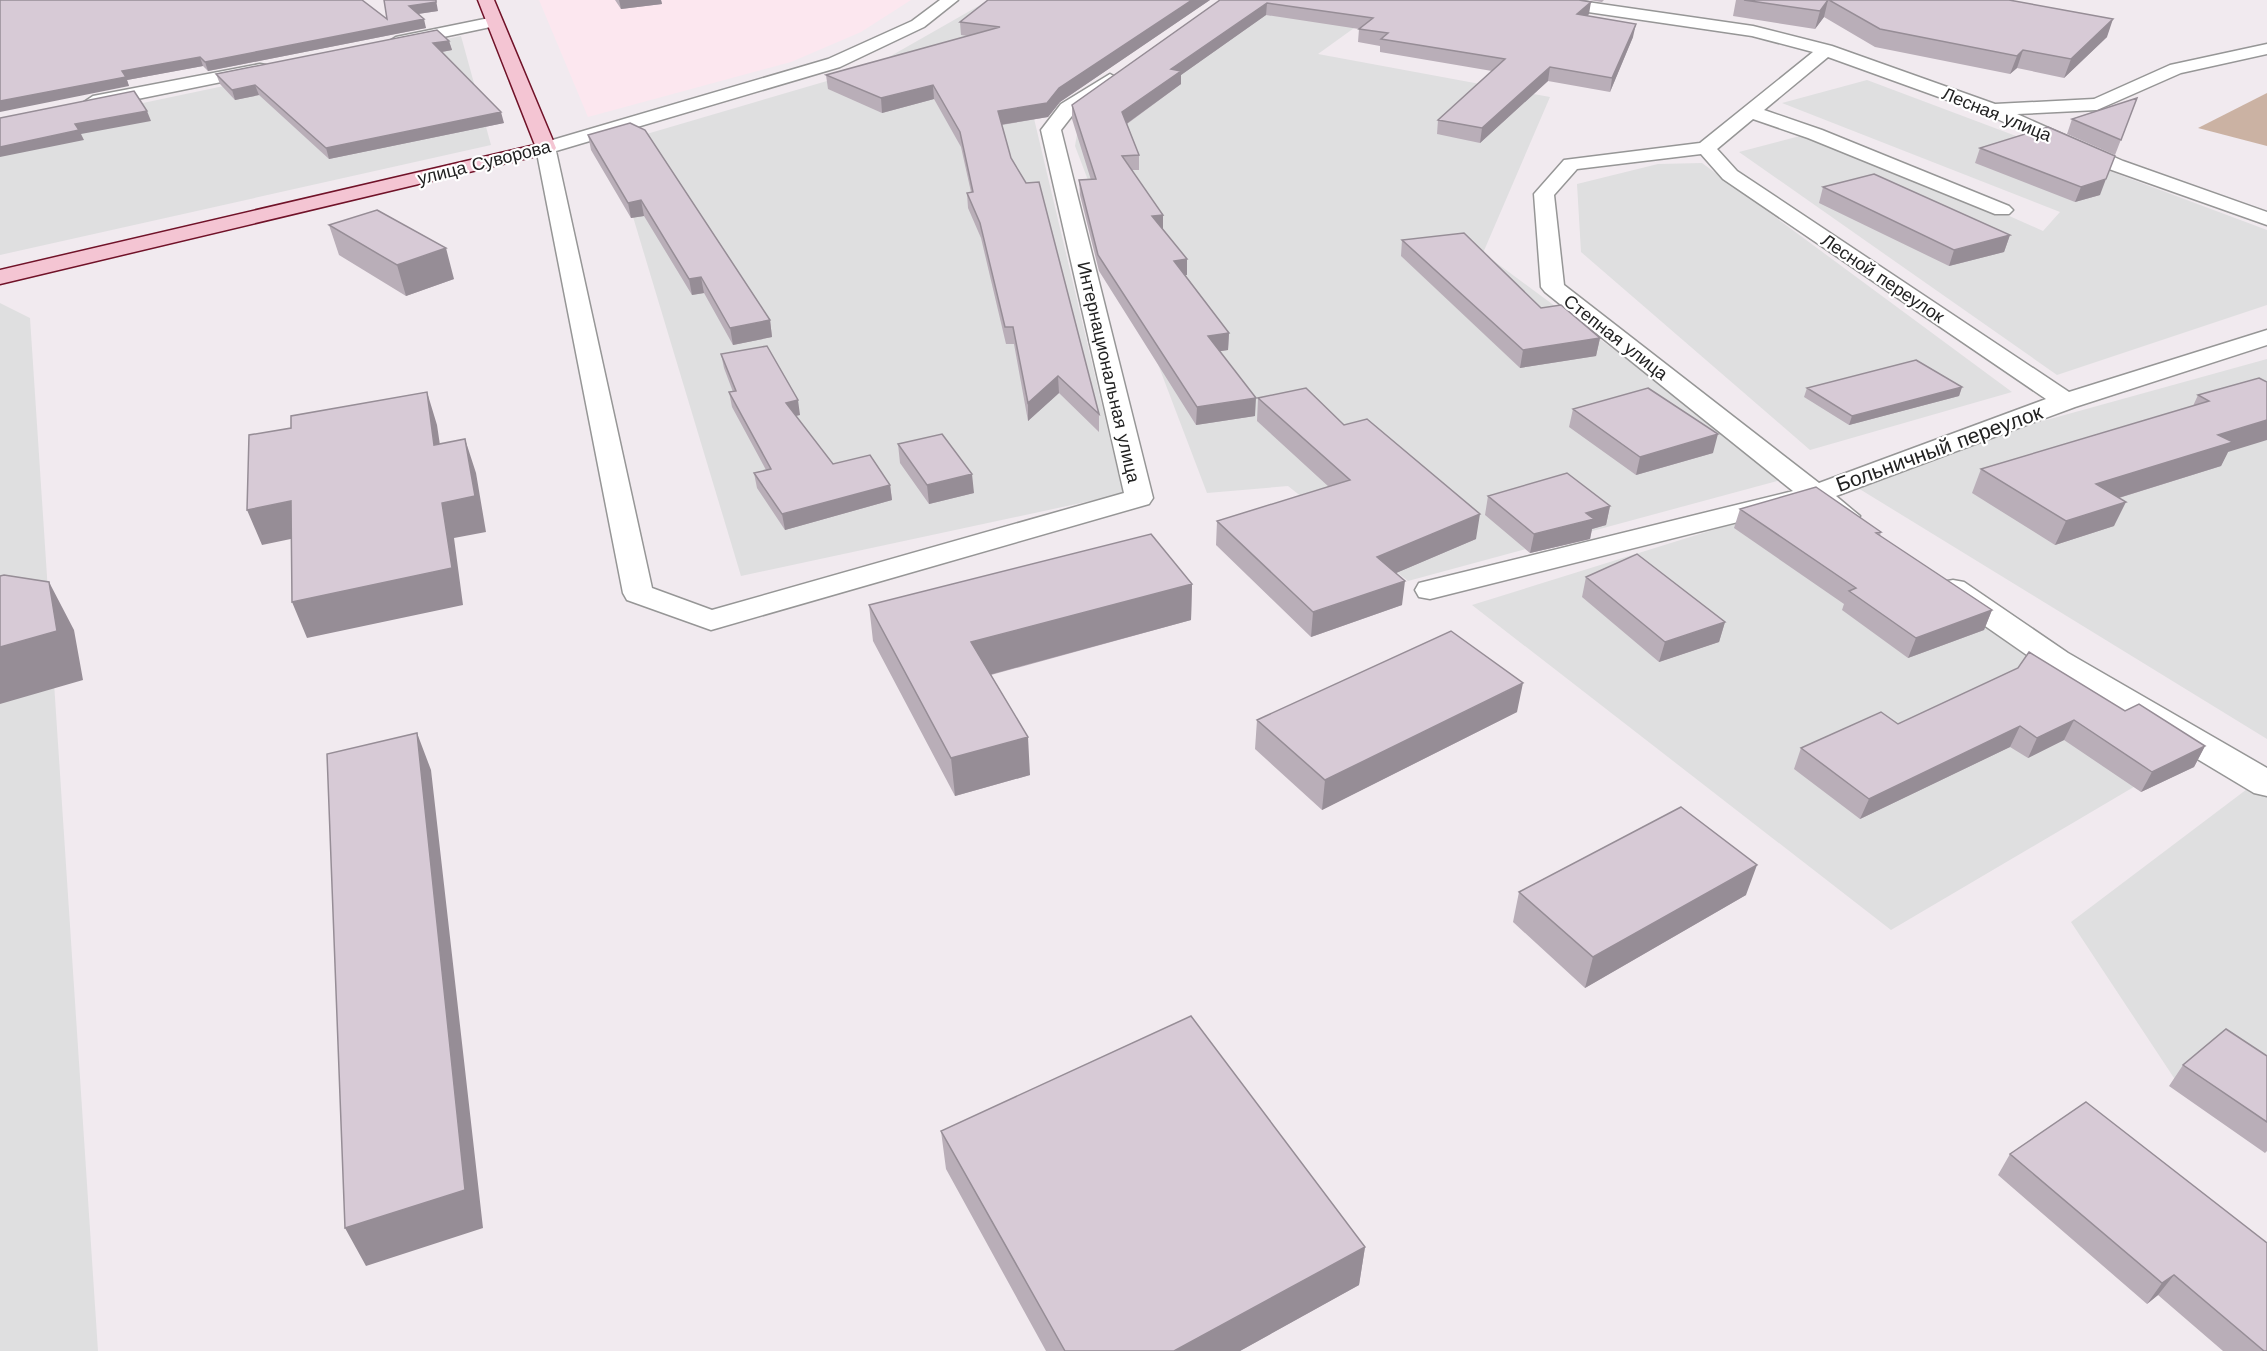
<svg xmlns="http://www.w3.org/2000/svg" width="2267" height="1351" viewBox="0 0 2267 1351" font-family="'Work Sans',sans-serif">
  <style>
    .residential { fill: #dfdfe0 }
    .education { fill: #fce7ef }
    .forest { fill: #cbb2a3 }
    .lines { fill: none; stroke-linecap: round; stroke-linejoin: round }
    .street-casing { stroke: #969696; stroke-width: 3 }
    .secondary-casing { stroke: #701228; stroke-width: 3 }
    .street { fill: #fff; fill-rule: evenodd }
    .secondary { fill: #f4c5d3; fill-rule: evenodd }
    .wall { fill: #b9aeb8 }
    .shaded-wall { fill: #968d96 }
    .building { fill: #d7cad6; stroke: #968d96; stroke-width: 1.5 }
    .labels { text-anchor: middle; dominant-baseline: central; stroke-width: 4.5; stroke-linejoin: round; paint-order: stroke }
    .far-street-label { font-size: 18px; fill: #222; stroke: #fff }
    .street-label { font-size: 21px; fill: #222; stroke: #fff }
  </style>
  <rect width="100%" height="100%" fill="#f1eaef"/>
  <path class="residential" d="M989,0L1032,110L1123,494L741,576L612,147L633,138L868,69Z
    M1249,0H1393L1318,54L1550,97L1483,253L1788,478L1408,581L1288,486L1207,493L1075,146L1080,117Z
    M461,36L491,145L0,255V133Z
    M1867,80L2267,230V305L2057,375L1739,152L1819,131L2043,231L2060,212L1782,103Z
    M1702,163L2012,392L1810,450L1581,252L1577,184L1658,164Z
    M0,303L30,318L98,1351H0Z
    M2267,359V739L1840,477Z
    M1809,500L2188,755L1891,930L1472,605Z
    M2263,777L2267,779V1137L2176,1081L2071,922Z"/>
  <path class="education" d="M539,0H911L861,32L791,62L588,117Z"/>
  <path class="forest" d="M2267,93V146L2198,128Z"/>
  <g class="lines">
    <defs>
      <path id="street" d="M940,0H958L924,27L840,67L556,151L652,588L712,610L1124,493L1041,130L1061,104L1110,74L1119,79L1116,83L1075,112L1061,130L1153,498L1149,504L711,630L627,600L623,593L536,148L539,144L828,59L912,21Z
        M1532,0H1573L1753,26L1832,46L1995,104L2094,99L2170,65L2267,44V54L2181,73L2097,110L2017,114L2123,161L2267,212V225L2109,169L1986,114L1828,57L1764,110L1822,130L2009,206L2013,210L2009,214H1995L1808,138L1753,119L1717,149L1737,171L2069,392L2267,330V345L2075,407L1836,496L1860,516L1856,522C1837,527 1825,515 1810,504L1430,599L1419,597L1415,590L1419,583L1793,491L1545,292L1541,287L1534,194L1564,160L1700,143L1813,52L1752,36L1540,5ZM1701,154L1723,179L2046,399L1819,483L1564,285L1554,195L1577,169Z
        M494,17L500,19L502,22L500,25L396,47L388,42L396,37Z
        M260,64L266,65L269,69L266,73L93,108L84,102L93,96Z
        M1953,580L1964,582L2068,653L2267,768V796L2254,793L2044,667L1942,596L1938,589L1942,582Z"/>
      <path id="secondary" d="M478,0H494L556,148L553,152L0,284V270L535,145Z"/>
    </defs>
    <use href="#street" class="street-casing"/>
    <use href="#secondary" class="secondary-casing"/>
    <use href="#street" class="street"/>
    <use href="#secondary" class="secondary"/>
  </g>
  <path class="wall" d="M0,0L387,19L384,0L438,11L418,14L426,28L208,71L203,66L127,80L129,86Z
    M615,0H661L662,4L621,9Z
    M988,0H1210L1060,102L1048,117L1002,125L1011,158L1099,414V432L1059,393L1028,421L1014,344H1006L981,238L968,208L967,193L971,192L961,147L934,99L882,113L828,89L826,75L968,36L961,35L960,22Z
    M1220,0L1589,14L1587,16L1633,37L1610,92L1548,81L1480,143L1437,134L1438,120L1492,71L1380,52V46L1358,42L1359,29L1266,15L1181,75V84L1127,124L1139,155V170H1132L1187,275H1185L1229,333L1228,350L1220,351L1255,416L1196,425L1099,271L1080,195L1079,180H1091L1072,119V105Z
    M1589,0H1604L1602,2Z
    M1736,0H2009L2107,37L2064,78L2017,68L2010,74L1875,47L1824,17L1815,29L1733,16Z
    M449,41L452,50L442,52L504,123L329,159L259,95L235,100L220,84L216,74Z
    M2137,98L2115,155L2067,134L2072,119Z
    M2048,127L2100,195L2075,202L1975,163L1980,148Z
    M588,135L770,320L772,337L733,345L704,293L692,295L644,216L631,218L591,150Z
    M1823,187L2010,235L2004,252L1949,266L1819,203Z
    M329,225L454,279L406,296L339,255Z
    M1402,240L1600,338L1596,356L1520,368L1401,256Z
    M721,354L800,415L796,416L833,464L890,485L892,500L785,530L757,488L754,473L766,470L732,407L729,392H733L724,368Z
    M2259,378L2228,452L2221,466L2119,498L2114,526L2055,545L1972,493L1981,469L2193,406L2198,395Z
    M1962,387L1959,396L1849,425L1804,397L1807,388Z
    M1258,398L1476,539L1396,573L1402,605L1311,637L1216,545L1217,521L1329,487L1257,421Z
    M1573,409L1713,453L1636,475L1569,427Z
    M898,444L974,493L929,504L900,463Z
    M1488,496L1610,506L1606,525L1592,529L1590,539L1530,553L1485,515Z
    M1740,509L1881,532L1880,536L1992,610L1984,630L1908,658L1842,610L1844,604L1734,528Z
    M1586,577L1725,622L1719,642L1659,662L1582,597Z
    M1192,584L1191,620L991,675L1030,775L955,796L873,641L869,605Z
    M2125,711L2205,746L2194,767L2141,792L2064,740L2028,758L2010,747L1860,819L1794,769L1801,748Z
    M1517,712L1322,810L1255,749L1257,720Z
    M1519,892L1746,895L1585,988L1513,922Z
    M2267,1056V1151L2265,1153L2169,1086L2183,1065Z
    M941,1131L1365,1247L1359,1285L1240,1351H1046L946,1169Z
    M2010,1154L2267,1243V1351H2223L2158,1295L2147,1304L1998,1175Z"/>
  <path class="shaded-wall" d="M436,0L438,11L411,15L409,6Z
    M619,0H661L662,4L621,9Z
    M1192,0H1210L1060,102L1048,117L999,125L998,111L1059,88Z
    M1828,0L1824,17L1815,29L1820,11Z
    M1591,2L1589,14L1575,27L1577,14Z
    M1267,3L1266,15L1181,75V84L1122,127V112L1171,69Z
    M424,19L426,28L208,71L205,62Z
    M2113,19L2107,37L2064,78L2071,59Z
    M1636,24L1633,37L1610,92L1612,78Z
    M449,41L452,50L436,53L433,43Z
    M2023,50L2017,68L2010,74L2017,56Z
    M200,57L203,66L127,80L129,86L0,112V101L122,71Z
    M1550,67L1548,81L1480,143L1482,128Z
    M255,85L259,95L235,100L232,90Z
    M933,85L934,99L882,113L881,98Z
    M147,111L151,121L81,134L84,140L0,157V147L75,124Z
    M501,112L504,123L329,159L326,148Z
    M2106,179L2100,195L2075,202L2081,187Z
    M641,200L644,216L631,218L628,203Z
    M1163,215V230L1152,216Z
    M2010,235L2004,252L1949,266L1954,250Z
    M446,248L454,279L406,296L397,265Z
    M1187,259V275L1174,277V261Z
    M701,277L704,293L692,295L689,279Z
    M770,320L772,337L733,345L730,328Z
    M1229,333L1228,350L1208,353V336Z
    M1600,338L1596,356L1520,368L1523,350Z
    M1058,376L1059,393L1028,421V403Z
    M1962,387L1959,396L1849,425L1852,416Z
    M427,392L437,425L445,479L434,445Z
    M1256,398L1255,416L1196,425L1197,407Z
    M798,400L800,415L789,417L786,403Z
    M2267,420V440L2228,452L2221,466L2086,508L2096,484L2218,435Z
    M1718,434L1713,453L1636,475L1640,457Z
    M465,439L476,473L486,532L454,538L463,605L307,638L292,602L442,503Z
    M972,474L974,493L929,504L927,485Z
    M890,485L892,500L785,530L782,514Z
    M291,501L305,536L262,545L247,510Z
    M2126,502L2114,526L2055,545L2066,521Z
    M1610,506L1606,525L1592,529L1590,539L1530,553L1534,534L1586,513Z
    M1480,514L1476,539L1375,582L1377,557Z
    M1405,581L1402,605L1311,637L1313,612Z
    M49,582L74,630L83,680L0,704V647Z
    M1192,584L1191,620L974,679L971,642Z
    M1992,610L1984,630L1908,658L1916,638Z
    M1725,622L1719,642L1659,662L1665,642Z
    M1523,683L1517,712L1322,810L1325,780Z
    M2074,720L2064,740L2028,758L2037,738Z
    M2020,726L2010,747L1860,819L1869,799Z
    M417,733L431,770L483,1228L366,1266L345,1228Z
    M1028,737L1030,775L955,796L951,758Z
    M2205,746L2194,767L2141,792L2152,772Z
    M1757,865L1746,895L1585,988L1593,957Z
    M1365,1247L1359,1285L1240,1351H1174Z
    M2174,1275L2158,1295L2147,1304L2162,1283Z"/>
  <path class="building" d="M0,0H362L387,19L384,0H436V2L409,6L424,19L205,62L200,57L122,71L126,77L0,101Z
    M988,0H1192L1059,88L1047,103L998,111L1011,158L1026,183L1039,182L1099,414L1058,376L1028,403L1013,327H1005L980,223L967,193L973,192L960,132L933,85L881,98L826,75L1000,27L960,22Z
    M1220,0H1579L1591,2L1577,14L1636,24L1612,78L1550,67L1482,128L1438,120L1505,59L1381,39L1388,33L1359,29L1373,18L1267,3L1171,69L1181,71L1122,112L1139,155L1122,156L1163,215L1152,216L1187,259L1174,261L1229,333L1208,336L1256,398L1197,407L1098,255L1079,180L1096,179L1072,105Z
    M1744,0H1828L1820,11Z
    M1829,0H2009L2113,19L2071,59L2023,50L2017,56L1880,29Z
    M437,30L449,41L433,43L501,112L326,148L255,85L232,90L216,74Z
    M134,91L147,111L75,124L79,130L0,147V118Z
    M2137,98L2121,140L2072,119Z
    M630,123L645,130L770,320L730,328L701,277L689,279L641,200L628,203L588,135Z
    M2048,127L2115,156L2106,179L2081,187L1980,148Z
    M1874,174L2010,235L1954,250L1823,187Z
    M377,210L446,248L397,265L329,225Z
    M1464,233L1541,308L1561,305L1600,338L1523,350L1402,240Z
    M767,346L798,400L786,403L833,464L870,455L890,485L782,514L754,473L771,469L729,392L736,391L721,354Z
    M1916,360L1962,387L1852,416L1807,388Z
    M2259,378L2267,382V420L2218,435L2233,442L2096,484L2126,502L2066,521L1981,469L2209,401L2198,395Z
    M1306,388L1344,425L1367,419L1480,514L1377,557L1405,581L1313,612L1217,521L1350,480L1258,398Z
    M1648,388L1718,434L1640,457L1573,409Z
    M427,392L434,445L465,439L475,496L442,503L452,568L292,602L291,501L247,510L249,435L291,428V416Z
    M942,434L972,474L927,485L898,444Z
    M1567,473L1610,506L1586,513L1594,519L1534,534L1488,496Z
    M1816,487L1881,532L1876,533L1992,610L1916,638L1849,591L1856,588L1740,509Z
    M1151,534L1192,584L971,642L1028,737L951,758L869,605Z
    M1637,554L1725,622L1665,642L1586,577Z
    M4,575L49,582L57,631L0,647V576Z
    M1451,631L1523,683L1325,780L1257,720Z
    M2029,652L2125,711L2139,704L2205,746L2152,772L2074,720L2037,738L2020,726L1869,799L1801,748L1881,712L1898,724L2018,668Z
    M417,733L465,1190L345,1228L327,754Z
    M1681,807L1757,865L1593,957L1519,892Z
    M1191,1016L1365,1247L1174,1351H1065L941,1131Z
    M2226,1029L2267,1056V1122L2183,1065Z
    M2086,1102L2267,1243V1351H2264L2174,1275L2162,1283L2010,1154Z"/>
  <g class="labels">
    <g class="far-street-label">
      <text transform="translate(1997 114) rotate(22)">Лесная улица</text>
      <text transform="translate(484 162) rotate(-14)">улица Суворова</text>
      <text transform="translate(1883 278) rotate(34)">Лесной переулок</text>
      <text transform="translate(1616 337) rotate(38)">Степная улица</text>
      <text transform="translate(1109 372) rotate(77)">Интернациональная улица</text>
    </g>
    <g class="street-label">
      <text transform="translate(1939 448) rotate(-20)">Больничный переулок</text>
    </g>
  </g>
</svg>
